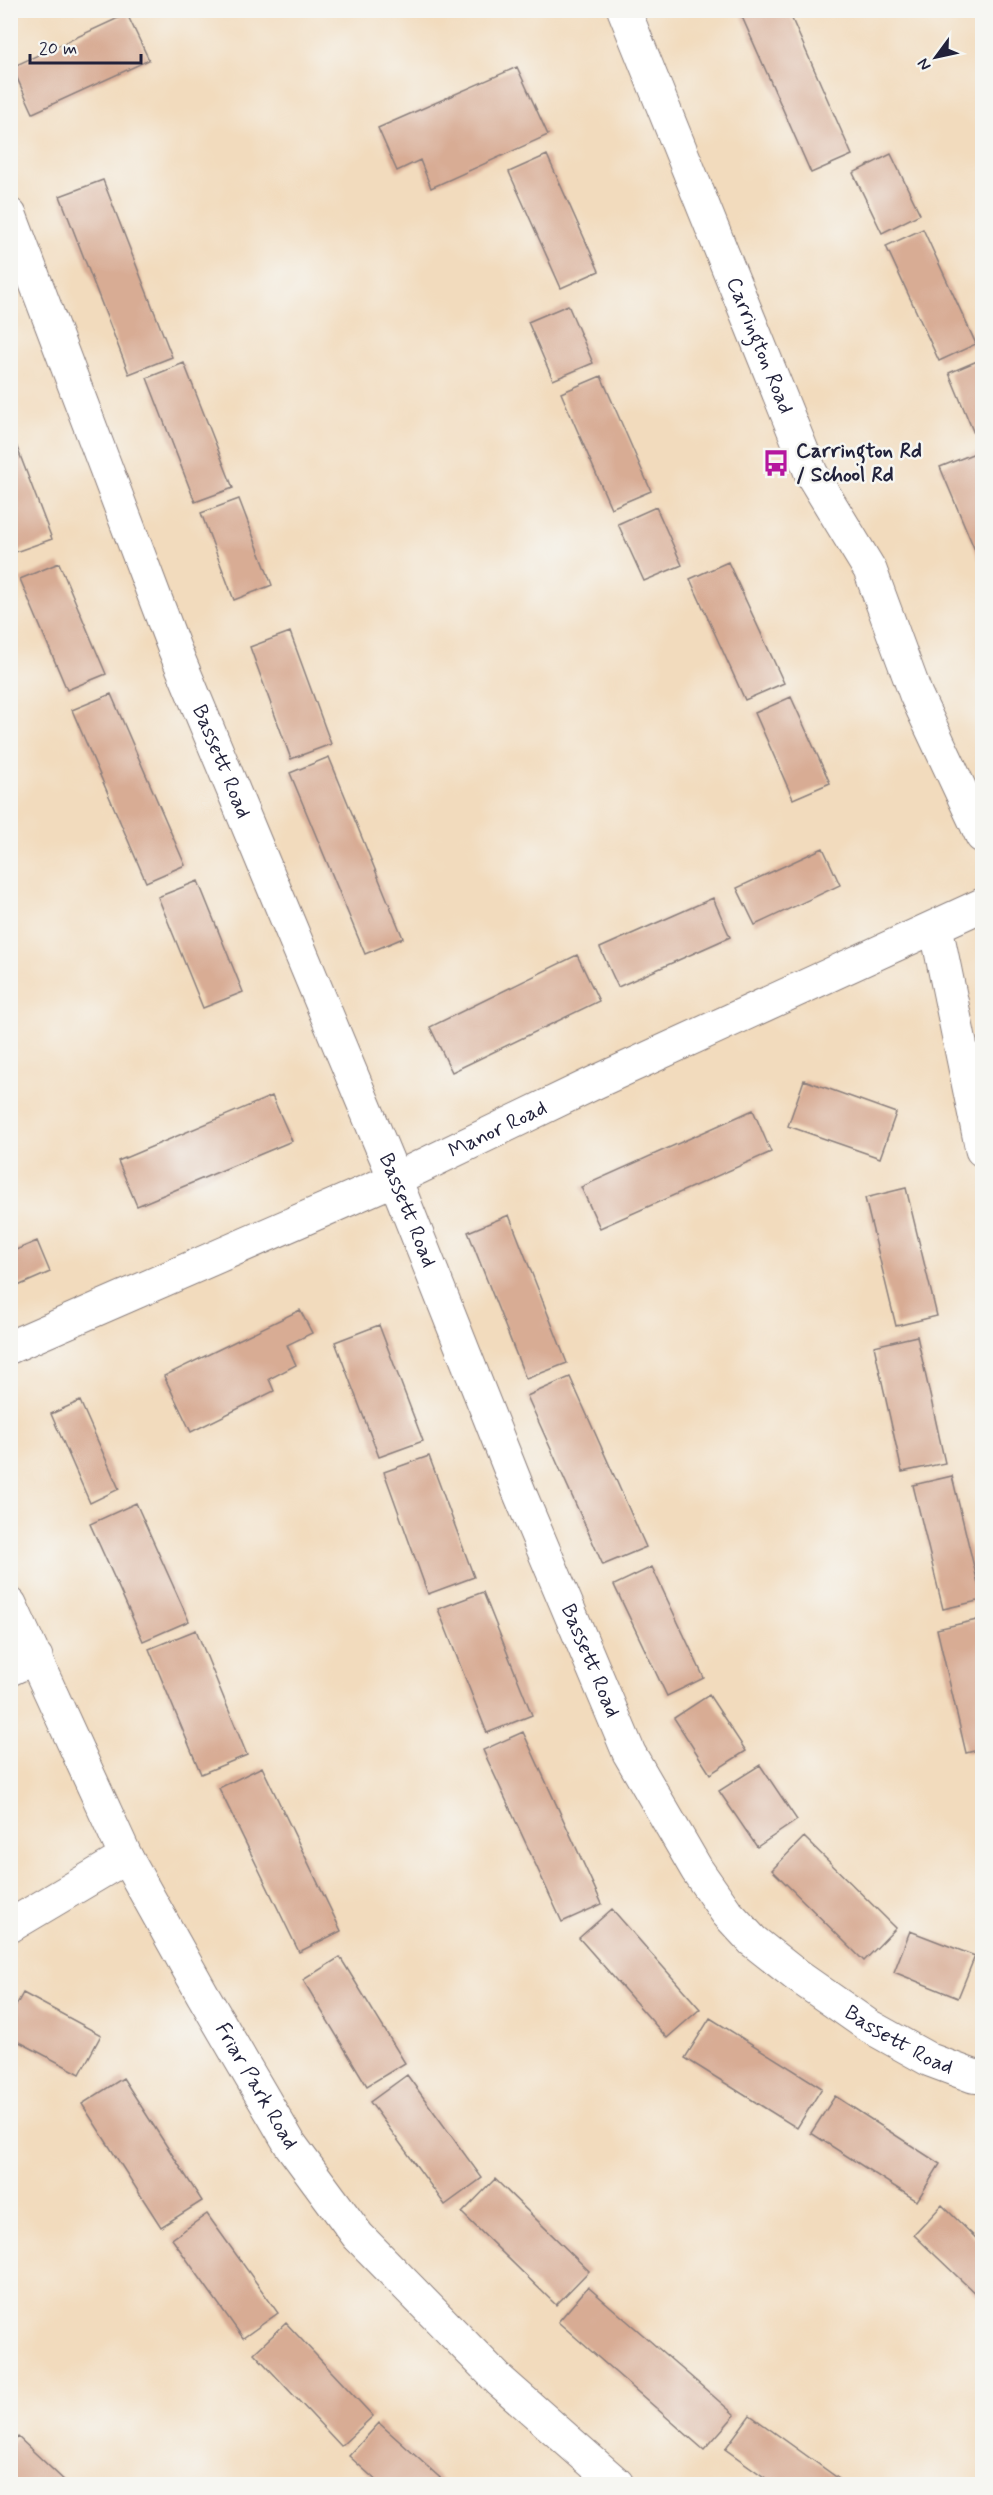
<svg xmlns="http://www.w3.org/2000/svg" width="993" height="2495" viewBox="0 0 993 2495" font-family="Mynerve,sans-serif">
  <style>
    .building { fill: #d8ac94 }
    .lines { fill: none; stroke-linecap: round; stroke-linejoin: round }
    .minor-casing { stroke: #8a7e7c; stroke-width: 35 }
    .minor { stroke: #fff; stroke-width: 33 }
    .labels { text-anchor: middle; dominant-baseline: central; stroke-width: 5; stroke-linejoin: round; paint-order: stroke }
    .street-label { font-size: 21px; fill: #22223b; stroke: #f6f6f2 }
    .poi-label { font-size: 21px; font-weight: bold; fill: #22223b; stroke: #f6f6f2; text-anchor: start }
  </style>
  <rect width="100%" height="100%" fill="#f6f6f2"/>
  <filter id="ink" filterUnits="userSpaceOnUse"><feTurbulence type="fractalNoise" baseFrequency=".0167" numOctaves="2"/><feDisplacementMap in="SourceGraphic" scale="12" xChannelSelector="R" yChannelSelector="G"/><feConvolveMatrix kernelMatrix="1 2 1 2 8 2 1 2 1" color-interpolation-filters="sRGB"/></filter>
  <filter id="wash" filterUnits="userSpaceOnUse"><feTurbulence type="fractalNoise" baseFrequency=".008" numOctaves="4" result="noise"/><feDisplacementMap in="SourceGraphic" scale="24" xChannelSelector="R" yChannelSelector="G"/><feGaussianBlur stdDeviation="1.35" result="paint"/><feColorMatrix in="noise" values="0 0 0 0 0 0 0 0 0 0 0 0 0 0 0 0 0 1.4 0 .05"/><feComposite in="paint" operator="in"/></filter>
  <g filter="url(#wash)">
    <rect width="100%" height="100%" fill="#f2dbbd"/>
    <g id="blocks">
      <path class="building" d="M739,10H788L852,155L811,173Z
        M127,14L149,60L33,113L12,67Z
        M517,67L548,135L431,188L420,160L397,171L378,128Z
        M891,154L920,214L882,233L853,173Z
        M547,155L599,271L561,288L509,172Z
        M103,180L172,357L129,374L60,196Z
        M923,229L976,344L939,361L886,246Z
        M568,305L593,363L553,380L528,322Z
        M982,359V433L975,436L949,373Z
        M184,363L233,488L195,502L147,378Z
        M601,376L651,491L611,508L561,393Z
        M10,429L52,539L10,554Z
        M980,451L982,457V567L940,467Z
        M239,499L272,585L234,600L201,513Z
        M656,507L682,565L644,581L618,524Z
        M728,562L784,683L745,700L690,579Z
        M59,563L106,674L67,690L20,579Z
        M290,632L331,744L291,759L250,647Z
        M111,694L185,865L146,882L72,710Z
        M791,697L830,783L793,799L755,713Z
        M329,757L403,938L365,954L290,773Z
        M823,848L840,885L755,925L737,888Z
        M198,881L243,992L203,1008L158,897Z
        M713,898L730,937L618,987L600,948Z
        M577,955L599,1001L452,1072L430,1027Z
        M804,1080L896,1113L880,1158L788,1126Z
        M272,1096L292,1141L137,1206L118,1161Z
        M753,1110L771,1152L600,1228L581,1187Z
        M906,1188L937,1316L896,1326L865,1198Z
        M509,1215L567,1363L526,1379L468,1232Z
        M11,1237L16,1250L37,1241L50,1272L11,1289Z
        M300,1310L312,1333L287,1345L296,1365L269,1379L274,1391L191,1432L164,1376Z
        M379,1325L423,1441L379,1457L335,1342Z
        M917,1336L945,1463L902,1472L874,1346Z
        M570,1377L646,1547L603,1565L527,1396Z
        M80,1401L119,1489L90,1503L51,1414Z
        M429,1456L474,1577L428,1594L384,1472Z
        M952,1476L982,1600L943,1609L913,1485Z
        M136,1503L189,1621L143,1641L90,1524Z
        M652,1567L704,1678L667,1696L614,1585Z
        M483,1592L532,1715L487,1733L438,1609Z
        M977,1620L982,1642V1749L966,1753L937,1629Z
        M196,1630L247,1755L201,1774L149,1649Z
        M709,1695L746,1751L710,1774L674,1718Z
        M523,1732L602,1904L562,1922L483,1750Z
        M760,1765L797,1820L757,1847L719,1791Z
        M262,1767L341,1931L299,1952L219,1788Z
        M804,1837L896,1928L864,1961L772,1870Z
        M612,1909L700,2009L667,2038L579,1938Z
        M910,1931L975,1956L958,1998L894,1972Z
        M340,1957L405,2063L367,2086L303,1980Z
        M23,1993L101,2035L80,2074L10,2037V2017Z
        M710,2018L822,2088L797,2128L685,2058Z
        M407,2075L482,2178L445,2205L370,2102Z
        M123,2078L202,2201L161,2227L82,2104Z
        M835,2096L940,2164L917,2201L811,2133Z
        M495,2179L589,2271L556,2305L462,2213Z
        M942,2205L982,2244V2300L914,2235Z
        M207,2214L278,2313L243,2338L172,2239Z
        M588,2287L735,2415L704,2450L558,2322Z
        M286,2323L373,2416L341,2446L254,2353Z
        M750,2415L846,2484H774L725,2449Z
        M379,2423L447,2484H380L349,2456Z
        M18,2437L68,2484H16L10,2479V2445Z"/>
    </g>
  </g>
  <g filter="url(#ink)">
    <use href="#blocks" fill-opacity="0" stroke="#8a7e7c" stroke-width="1.5"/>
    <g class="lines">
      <defs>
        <g id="minor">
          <path id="s1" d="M624,10L811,473L870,570L916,695L982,836"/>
          <path id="s2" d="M10,215L174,648L395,1179L520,1494L629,1753L697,1870L727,1913L753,1941L796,1975L869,2026L930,2060L973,2076L982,2077"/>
          <path d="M936,927L982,1150"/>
          <path id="s3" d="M10,1347L395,1179L594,1083L982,905"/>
          <path id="s4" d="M10,1604L126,1857L203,1995L290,2144L358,2236L499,2380L617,2484"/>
          <path d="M10,1669L36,1657"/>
          <path d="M10,1926L126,1857"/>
        </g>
      </defs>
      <use href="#minor" class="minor-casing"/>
      <use href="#minor" class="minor"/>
    </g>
  </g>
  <defs>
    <symbol id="bus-bare" viewBox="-9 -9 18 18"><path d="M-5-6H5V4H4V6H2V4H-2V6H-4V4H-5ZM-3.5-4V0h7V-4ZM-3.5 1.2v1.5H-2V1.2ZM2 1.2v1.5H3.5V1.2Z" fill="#b5179e" stroke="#f6f6f2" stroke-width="2.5" paint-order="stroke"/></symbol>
  </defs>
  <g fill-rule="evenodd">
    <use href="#bus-bare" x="757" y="444" width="38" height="38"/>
  </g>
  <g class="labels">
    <g class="street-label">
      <text stroke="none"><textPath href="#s1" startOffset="362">Carrington Road</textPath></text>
      <text stroke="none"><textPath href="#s2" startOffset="586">Bassett Road</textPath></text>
      <text stroke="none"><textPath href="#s3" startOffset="534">Manor Road</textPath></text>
      <text stroke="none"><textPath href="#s2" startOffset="1072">Bassett Road</textPath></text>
      <text stroke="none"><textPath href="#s2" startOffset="1558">Bassett Road</textPath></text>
      <text stroke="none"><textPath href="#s2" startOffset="2061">Bassett Road</textPath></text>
      <text stroke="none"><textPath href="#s4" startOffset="542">Friar Park Road</textPath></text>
    </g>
    <g class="poi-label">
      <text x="796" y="451">Carrington Rd<tspan x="796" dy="24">/ School Rd</tspan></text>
    </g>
  </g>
  <rect width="993" height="2495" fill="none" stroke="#f6f6f2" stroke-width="36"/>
  <g transform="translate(936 57) rotate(237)" stroke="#f6f6f2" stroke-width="4.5" paint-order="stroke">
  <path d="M0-4.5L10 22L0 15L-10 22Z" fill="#22223b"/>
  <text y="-9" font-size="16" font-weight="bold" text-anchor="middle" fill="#22223b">N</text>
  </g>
  <path d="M30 54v9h111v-9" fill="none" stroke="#22223b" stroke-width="3"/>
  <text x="39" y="54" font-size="18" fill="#22223b" stroke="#f6f6f2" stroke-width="4.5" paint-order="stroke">20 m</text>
</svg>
